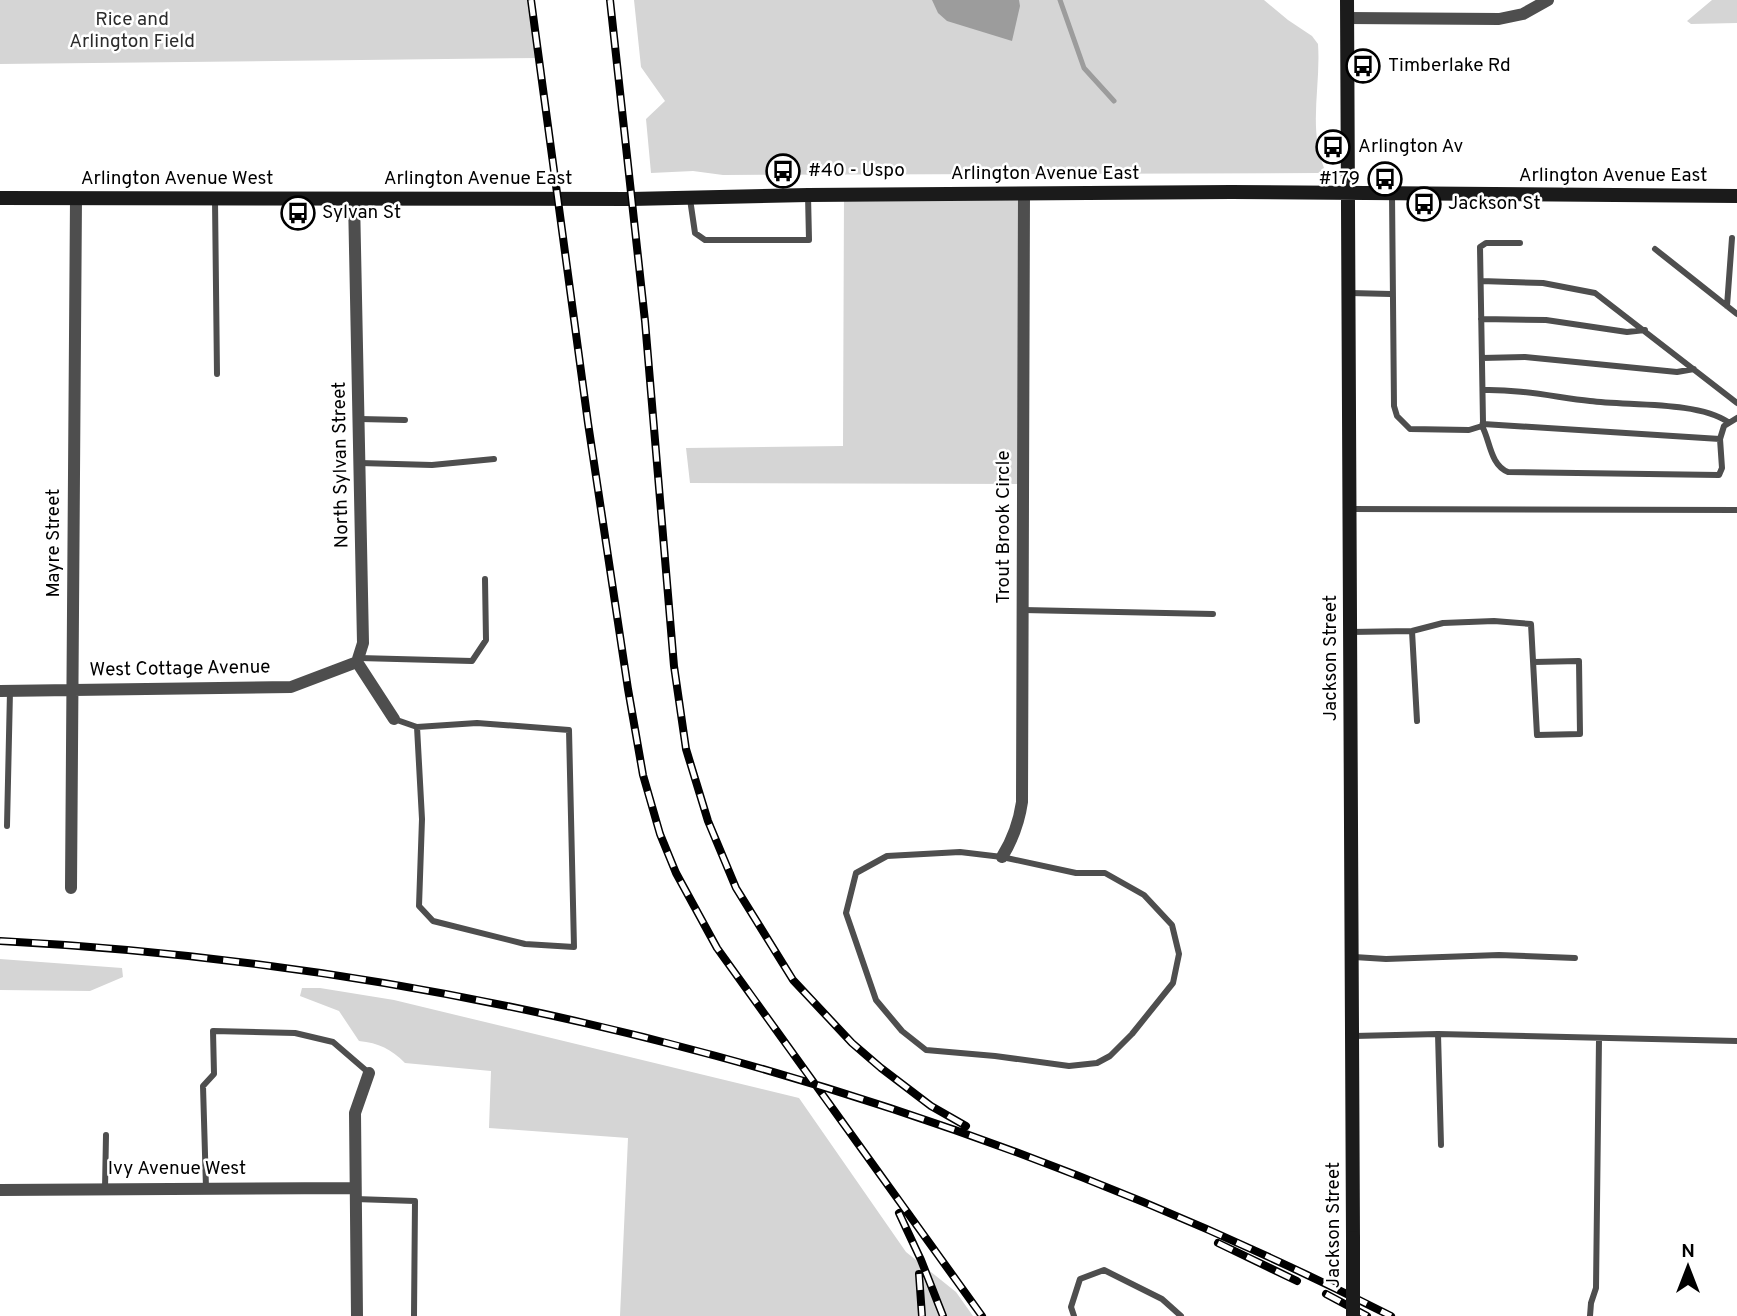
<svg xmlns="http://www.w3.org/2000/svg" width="1737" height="1316" viewBox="0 0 1737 1316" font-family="Overpass,sans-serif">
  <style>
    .green { fill: #d5d5d5 }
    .water { fill: #9c9c9c }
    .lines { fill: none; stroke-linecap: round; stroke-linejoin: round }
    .stream { stroke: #9c9c9c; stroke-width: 5 }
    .lane { stroke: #4e4e4e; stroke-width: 6 }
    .street { stroke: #4e4e4e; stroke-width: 12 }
    .secondary { stroke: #1b1b1b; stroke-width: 14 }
    .rail-casing { stroke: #000; stroke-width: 8 }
    .rail { stroke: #fff; stroke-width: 5; stroke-dasharray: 16; stroke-linecap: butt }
    .secondary-bridge { stroke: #1b1b1b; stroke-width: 14 }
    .labels { text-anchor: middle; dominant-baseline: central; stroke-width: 5; stroke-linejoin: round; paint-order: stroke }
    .park-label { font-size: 19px; fill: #2c2c2c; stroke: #fff }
    .poi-label { font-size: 19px; fill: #000; stroke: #fff; text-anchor: start }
    .street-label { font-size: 19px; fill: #000; stroke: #fff }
  </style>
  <rect width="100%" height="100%" fill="#fff"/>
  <path class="green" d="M0,0H531L539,58L0,64Z
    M634,0H1264L1288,20L1312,36L1318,44C1321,86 1308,127 1324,168L1319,173L723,175L693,171L651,173L646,119L665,101L641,67Z
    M1712,0H1737V23L1691,24L1687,21Z
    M1024,193L1023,484L690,483L686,448L843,446L844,195Z
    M0,959L122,968L123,977L90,991L0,990Z
    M302,988H320L394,1000L799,1098L906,1252L956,1292L973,1316H620L628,1138L489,1128L491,1071L405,1063C391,1049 379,1043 359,1041L339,1011L300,996Z"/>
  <path class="water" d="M932,0H1019L1020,6L1012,41L947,21L938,13Z"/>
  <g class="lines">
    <path class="stream" d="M1060,0L1084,68L1114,101"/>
    <path class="lane" d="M1392,194L1394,406L1397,416L1410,429L1469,430L1482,426L1483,422L1480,247L1486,243H1520
      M690,199L695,233L705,240H809L808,195
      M215,200L217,374
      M1655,249L1737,314
      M1481,281L1543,283L1595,293L1737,403
      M1350,293L1391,294
      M1727,306L1732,238
      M1481,319L1546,320L1627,332L1645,330
      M1482,358L1525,357L1677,372L1694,369
      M1483,390C1519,389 1555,397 1590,401C1629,406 1697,401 1728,422
      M360,419L405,420
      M1482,426C1490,440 1490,465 1508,472L1719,475L1722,468L1720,439L1483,424
      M1720,439L1724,426L1737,418
      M360,463L432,465L494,459
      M1349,509L1737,510
      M1023,610L1213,614
      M1412,631L1417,721
      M1350,632L1412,631L1443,623L1494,621L1531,624L1537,735L1580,734L1579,661L1534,662
      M359,658L472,661L486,640L485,579
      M394,719L417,727L477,723L569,730L574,947L525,944L433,921L419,906L422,819L417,727
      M7,826L10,691
      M960,852L1002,857L1076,873H1105L1144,895L1172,925L1179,954L1173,983L1132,1034L1110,1056L1097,1063L1069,1066L995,1056L926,1050L902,1031L876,1000L846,913L856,873L887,856Z
      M1354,957L1386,959L1499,955L1575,958
      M1438,1034L1737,1041
      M1354,1036L1438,1034L1441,1145
      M206,1188L203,1086L214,1074L213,1031L295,1033L333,1042L369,1073
      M105,1189L106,1135
      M355,1199L415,1201L414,1316
      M1074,1316L1071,1307L1080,1279L1104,1270L1162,1299L1181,1316
      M1590,1316L1591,1303L1596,1288L1599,1039"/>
    <path class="street" d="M1347,18L1499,19L1523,14L1548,0
      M354,199L363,643L357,662L394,719
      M0,691L291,687L357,662
      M1002,857C1013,839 1019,823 1022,802L1024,193
      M71,888L76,198
      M0,1190L355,1188
      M357,1316L355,1113L369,1073"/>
    <path class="secondary" d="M1347,0L1353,1238
      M0,198L631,199L808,195L1231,192L1737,196"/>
    <defs>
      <path id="rail" d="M531,0L588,423L628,689L643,775L660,834L676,873L717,948L982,1316
        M610,0L645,321L674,666L686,749L708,821L736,888L793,980L852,1043L881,1068L931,1106L966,1126
        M0,941C486,966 958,1097 1391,1316
        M899,1213L921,1260L943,1316
        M1218,1243L1297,1281
        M919,1274L922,1316
        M1326,1294L1367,1316"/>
    </defs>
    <use href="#rail" class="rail-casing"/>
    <use href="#rail" class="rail"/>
    <path class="secondary-bridge" d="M1353,1238V1316"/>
  </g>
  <defs>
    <symbol id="bus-ring" viewBox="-11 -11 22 22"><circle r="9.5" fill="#fff" stroke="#000" stroke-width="1.5"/><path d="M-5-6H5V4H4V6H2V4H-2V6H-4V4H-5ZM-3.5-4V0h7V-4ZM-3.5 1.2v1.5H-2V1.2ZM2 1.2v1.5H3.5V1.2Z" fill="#000"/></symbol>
  </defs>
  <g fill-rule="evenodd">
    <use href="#bus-ring" x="1344" y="47" width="38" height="38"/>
    <use href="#bus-ring" x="1314" y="128" width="38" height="38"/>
    <use href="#bus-ring" x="764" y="152" width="38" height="38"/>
    <use href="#bus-ring" x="1366" y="160" width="38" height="38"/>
    <use href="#bus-ring" x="1405" y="185" width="38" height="38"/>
    <use href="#bus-ring" x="279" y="194" width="38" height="38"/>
  </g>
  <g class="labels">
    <g class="park-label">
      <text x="132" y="20">Rice and<tspan x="132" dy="22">Arlington Field</tspan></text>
    </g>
    <g class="poi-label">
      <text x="1388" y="66">Timberlake Rd</text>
      <text x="1358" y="147">Arlington Av</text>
      <text x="808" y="171">#40 - Uspo</text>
      <text x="1360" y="179" text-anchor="end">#179</text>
      <text x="1448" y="204">Jackson St</text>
      <text x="322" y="213">Sylvan St</text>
    </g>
    <g class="street-label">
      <text x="1045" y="174">Arlington Avenue East</text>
      <text x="1613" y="176">Arlington Avenue East</text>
      <text x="177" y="179">Arlington Avenue West</text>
      <text x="478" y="179">Arlington Avenue East</text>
      <text transform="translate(341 465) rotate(-91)">North Sylvan Street</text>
      <text transform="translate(1004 527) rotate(-90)">Trout Brook Circle</text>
      <text transform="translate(54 543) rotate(-90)">Mayre Street</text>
      <text transform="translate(1331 658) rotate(-90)">Jackson Street</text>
      <text transform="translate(180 669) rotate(-1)">West Cottage Avenue</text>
      <text x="177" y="1169">Ivy Avenue West</text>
      <text transform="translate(1334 1225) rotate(-90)">Jackson Street</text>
    </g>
  </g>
  <g transform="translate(1688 1267)" stroke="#ffffff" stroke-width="5" paint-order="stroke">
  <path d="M0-5L12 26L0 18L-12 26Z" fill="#000000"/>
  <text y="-10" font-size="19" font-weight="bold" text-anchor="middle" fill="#000000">N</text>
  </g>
</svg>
